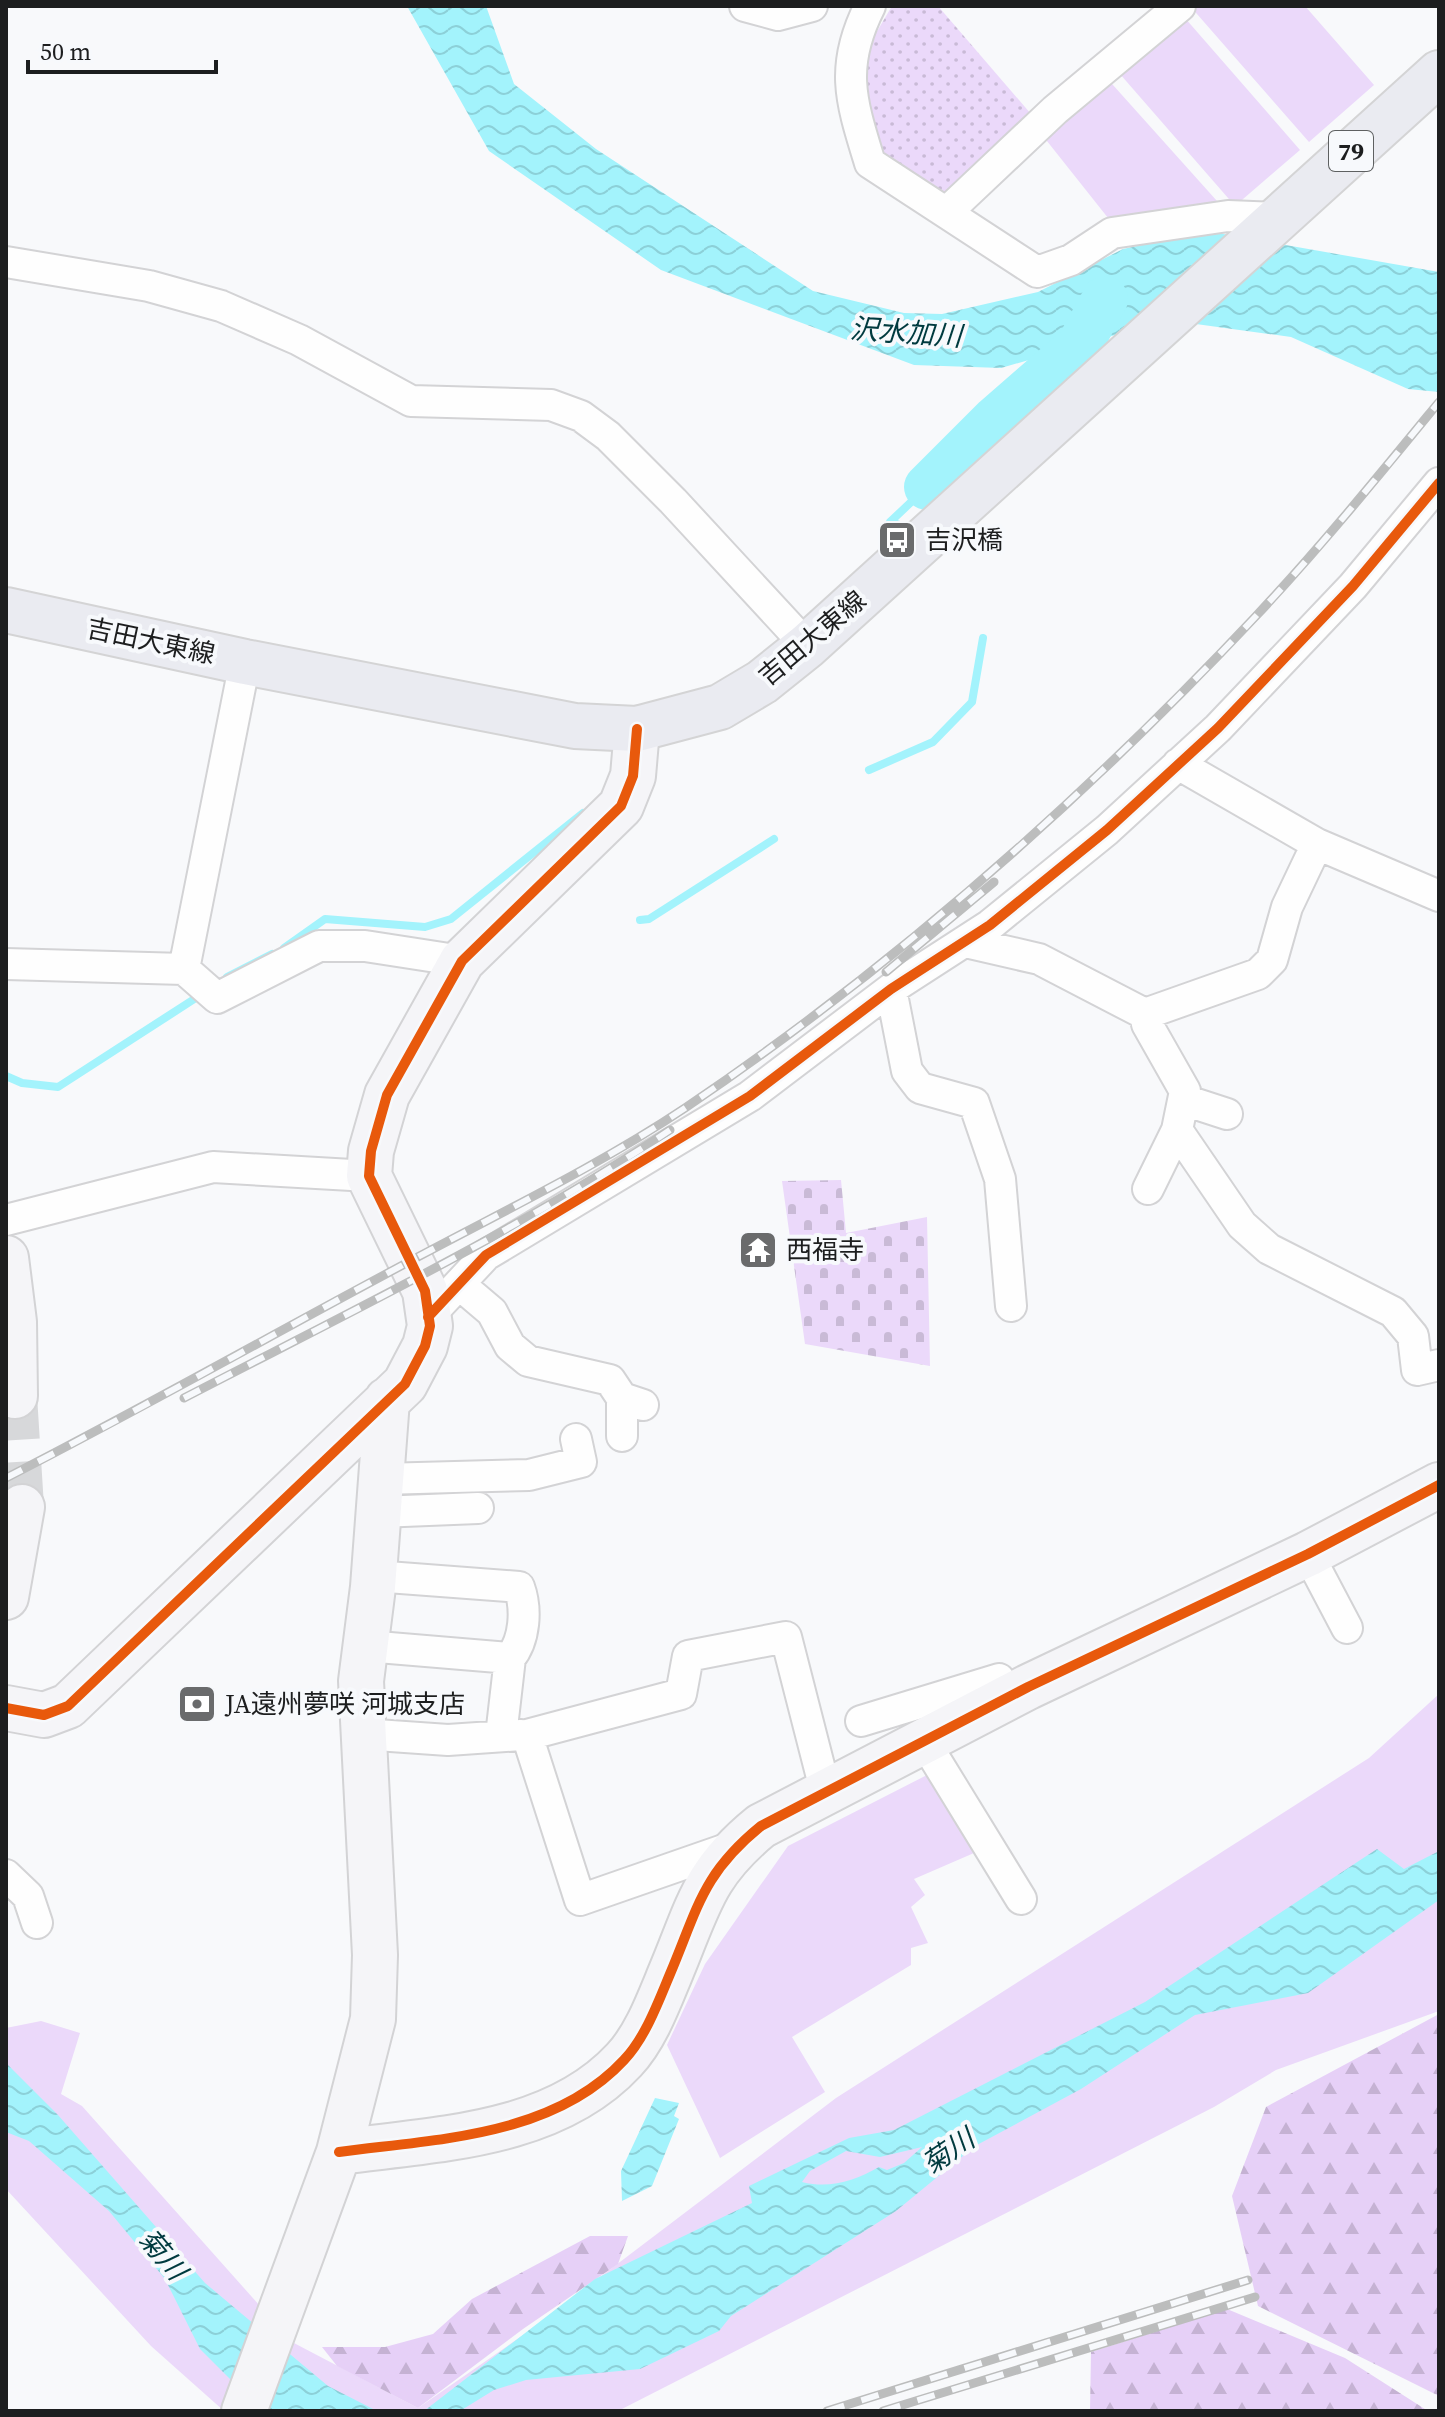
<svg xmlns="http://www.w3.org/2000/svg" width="1445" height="2417" viewBox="0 0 1445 2417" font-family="'Source Serif 4','Noto Sans JP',serif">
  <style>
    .grass { fill: #ebd9fa }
    .forest { fill: url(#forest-firs) }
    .cemetery { fill: url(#cemetery-stones) }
    .garden { fill: url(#garden-dots) }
    .water { fill: url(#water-waves); fill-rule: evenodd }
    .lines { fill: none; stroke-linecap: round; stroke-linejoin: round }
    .stream { stroke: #a3f3fc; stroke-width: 8 }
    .river { stroke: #a3f3fc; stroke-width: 46 }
    .secondary-tunnel { stroke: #d7d8da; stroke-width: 44; stroke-dasharray: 44 22; stroke-linecap: butt }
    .street-casing { stroke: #d3d3d5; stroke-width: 34 }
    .secondary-casing { stroke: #d3d3d5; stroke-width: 48 }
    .primary-casing { stroke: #d4d4d5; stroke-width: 48 }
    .street { stroke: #fefefe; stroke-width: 30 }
    .secondary { stroke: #f5f5f8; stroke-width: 44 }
    .primary { stroke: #eaebf1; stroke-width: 44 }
    .rail-casing { stroke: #bcbdbd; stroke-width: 9 }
    .rail { stroke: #f7f9fc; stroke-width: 6; stroke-dasharray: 18; stroke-linecap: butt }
    .cycleway-casing { stroke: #f7f9fc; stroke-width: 15 }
    .cycleway { stroke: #e8590c; stroke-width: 10 }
    .labels { text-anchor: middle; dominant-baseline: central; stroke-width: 8; stroke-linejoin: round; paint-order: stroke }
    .shield { fill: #f7f9fc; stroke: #5e6061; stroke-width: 2 }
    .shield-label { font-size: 24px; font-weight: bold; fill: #1d1e1f }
    .poi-label { font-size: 26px; fill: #1d1e1f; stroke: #f7f9fc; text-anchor: start }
    .street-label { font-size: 26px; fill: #1d1e1f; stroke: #f7f9fc }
    .water-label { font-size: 28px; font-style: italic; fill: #003a3f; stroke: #f7f9fc }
  </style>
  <defs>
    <pattern id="forest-firs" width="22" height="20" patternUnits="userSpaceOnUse" patternTransform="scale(2)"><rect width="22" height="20" fill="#e6d0f7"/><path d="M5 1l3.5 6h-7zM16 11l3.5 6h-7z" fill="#c5b2d3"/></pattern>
    <pattern id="cemetery-stones" width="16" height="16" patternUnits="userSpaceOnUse" patternTransform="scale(2)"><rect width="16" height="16" fill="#ebd9fa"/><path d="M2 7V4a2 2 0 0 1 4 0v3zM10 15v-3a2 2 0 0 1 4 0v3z" fill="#c9bad6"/></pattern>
    <pattern id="garden-dots" width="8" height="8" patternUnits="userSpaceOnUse" patternTransform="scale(2)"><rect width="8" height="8" fill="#ebd9fa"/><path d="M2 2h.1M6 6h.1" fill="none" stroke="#c9bad6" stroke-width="1.8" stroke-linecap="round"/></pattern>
    <pattern id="water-waves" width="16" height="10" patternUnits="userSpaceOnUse" patternTransform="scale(2)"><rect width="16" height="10" fill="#a3f3fc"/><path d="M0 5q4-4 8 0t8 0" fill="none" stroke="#8cd0d8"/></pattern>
  </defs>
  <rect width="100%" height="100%" fill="#f8f9fb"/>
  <path class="grass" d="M1190,6H1305L1374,85L1309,142Z
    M1178,10L1300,150L1235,206L1113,66Z
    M1104,75L1217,201L1116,228L1039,131Z
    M1439,1694V2011L1276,2070L1214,2107L618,2411H224L151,2346L6,2189V2028L41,2021L80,2033L61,2094L82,2106L292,2342L418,2408L529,2331L836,2098L1369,1758Z
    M927,1775L974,1853L914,1879L925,1895L911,1907L928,1943L911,1948V1965L792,2037L825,2092L720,2158L667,2045L705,1964L788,1846Z"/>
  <path class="forest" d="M1439,2014V2396L1258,2306L1232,2196L1266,2107Z
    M590,2236H628L618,2264L523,2329L418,2408L337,2366L322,2347H385L433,2334L472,2299Z
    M1227,2309L1345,2358L1428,2411H1090L1091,2352Z"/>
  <path class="cemetery" d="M841,1180L846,1233L927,1217L930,1366L805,1344L782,1181Z"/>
  <path class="garden" d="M892,6H938L1037,121L949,203L873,156L854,70Z"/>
  <path class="water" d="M407,6H486L514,84L596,149L813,291L904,313L942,314L1038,292L1123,249L1206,231L1439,272V392L1408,389L1291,337L1167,320L1001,368L914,365L661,270L489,151Z
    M1377,1849L1404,1869L1439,1851V1900L1308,1993L1195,2015L1081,2089L975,2146L896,2211L731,2316L719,2331L640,2369L526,2380L494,2390L460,2411H424L595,2279L752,2203L749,2186L849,2138L894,2130L1145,2002ZM922,2147L904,2163L887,2170L879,2167C854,2181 830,2189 802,2182L810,2171L846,2151L880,2157Z
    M6,2063L58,2115L205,2283L328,2386L377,2411H262L200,2349L165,2279L109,2211L29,2141L6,2132Z
    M655,2098L679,2103L674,2116L679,2119L652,2186L622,2201L621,2171Z"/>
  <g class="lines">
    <path class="stream" d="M900,525L890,522L927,487
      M869,770L933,742L972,702L983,638
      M640,920L649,919L774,839
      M284,948L325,919L425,927L451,919L583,813
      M227,977L272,954
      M6,1076L22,1083L58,1087L202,994"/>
    <path class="river" d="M927,487L995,419L1079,346L1105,299"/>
    <path class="secondary-tunnel" d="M15,1396L22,1507"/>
    <defs>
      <path id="street" d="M745,6L778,15L812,6
        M870,6C839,67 851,101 870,163L1037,272L1071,260L1112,233L1228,216L1276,218
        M948,211L1055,110L1180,6
        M6,262L149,286L221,306L299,340L411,401L551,405L581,416L608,436L673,501L807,646
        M1178,764L1317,844L1439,896
        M965,942L1039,959L1145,1014L1258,974L1272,960L1287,907L1317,844
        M6,964L184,969L217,998L319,946H365L462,961
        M184,969L245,662
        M891,989L907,1071L920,1088L974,1103L1000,1179L1011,1306
        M1145,1014L1147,1024L1185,1091L1177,1130L1242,1225L1269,1249L1393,1312L1413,1336L1417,1370L1439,1365
        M1184,1100L1227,1114
        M1148,1189L1177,1130
        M6,1220L213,1167L369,1176
        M459,1284L492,1312L510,1346L528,1361L610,1380L622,1398L643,1405
        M428,1317L486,1255L750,1096L891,989L990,925L1107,830L1218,728L1353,586L1439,483
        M622,1436V1398
        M381,1479L529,1475L581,1462L576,1439
        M379,1512L478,1508
        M1308,1554L1347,1628
        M374,1576L519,1587C527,1609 525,1640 510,1658
        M366,1646L510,1658L501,1736
        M861,1721L999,1679L1008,1698
        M362,1734L448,1740L521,1735
        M924,1741L1021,1899
        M738,1845L580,1900L527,1735L681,1694L688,1656L786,1637L826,1793
        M6,1875L28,1896L37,1923"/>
      <path id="secondary" d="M6,1258L14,1322L15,1396
        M6,1597L22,1507
        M6,1708L44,1715L68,1706L405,1384L425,1346L430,1326L425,1291L369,1176L371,1151L387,1095L462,961L621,806L633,776L637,729
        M339,2152C435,2139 553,2137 624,2060C645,2038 658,2003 670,1974C698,1908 702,1874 761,1826L1028,1687L1308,1554L1439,1485
        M244,2411L339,2152L373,2019L375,1955L361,1681L373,1587L387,1400"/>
      <path id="primary" d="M6,610L245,662L575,726L637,729L720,707L762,682L807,646L1439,73"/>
    </defs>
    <use href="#street" class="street-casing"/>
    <use href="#secondary" class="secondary-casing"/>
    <use href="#primary" class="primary-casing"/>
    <use href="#street" class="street"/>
    <use href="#secondary" class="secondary"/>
    <use href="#primary" class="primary"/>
    <defs>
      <path id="rail" d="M886,972L994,882
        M184,1398C348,1313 516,1232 670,1130
        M6,1478C149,1405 289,1325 431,1250C516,1205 604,1162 685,1108C892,968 1085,798 1256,616C1320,548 1380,474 1439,402
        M827,2411L1248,2280
        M883,2411L1255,2297"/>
    </defs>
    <use href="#rail" class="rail-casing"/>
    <use href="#rail" class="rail"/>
    <defs>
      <path id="cycleway" d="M428,1317L486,1255L750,1096L891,989L990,925L1107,830L1218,728L1353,586L1439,483
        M6,1708L44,1715L68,1706L405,1384L425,1346L430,1326L425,1291L369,1176L371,1151L387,1095L462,961L621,806L633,776L637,729
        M339,2152C435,2139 553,2137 624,2060C645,2038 658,2003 670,1974C698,1908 702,1874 761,1826L1028,1687L1308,1554L1439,1485"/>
    </defs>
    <use href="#cycleway" class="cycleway-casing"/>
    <use href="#cycleway" class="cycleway"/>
  </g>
  <defs>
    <symbol id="bus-square" viewBox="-11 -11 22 22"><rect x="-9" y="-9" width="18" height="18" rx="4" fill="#6a6b6c" stroke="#f7f9fc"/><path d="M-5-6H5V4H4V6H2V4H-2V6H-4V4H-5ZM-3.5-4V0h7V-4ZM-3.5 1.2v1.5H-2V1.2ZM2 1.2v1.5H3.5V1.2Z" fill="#fff"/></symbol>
    <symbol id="temple-square" viewBox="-11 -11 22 22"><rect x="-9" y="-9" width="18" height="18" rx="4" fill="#6a6b6c" stroke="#f7f9fc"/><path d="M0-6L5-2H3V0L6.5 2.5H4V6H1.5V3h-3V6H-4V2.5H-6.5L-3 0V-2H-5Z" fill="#fff"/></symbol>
    <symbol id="bank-square" viewBox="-11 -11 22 22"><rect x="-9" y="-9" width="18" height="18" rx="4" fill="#6a6b6c" stroke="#f7f9fc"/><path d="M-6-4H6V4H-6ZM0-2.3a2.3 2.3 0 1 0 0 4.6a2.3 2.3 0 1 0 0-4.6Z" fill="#fff"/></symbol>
  </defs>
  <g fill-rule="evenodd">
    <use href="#bus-square" x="875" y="518" width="44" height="44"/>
    <use href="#temple-square" x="736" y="1228" width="44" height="44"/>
    <use href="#bank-square" x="175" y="1682" width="44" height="44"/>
  </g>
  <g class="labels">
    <rect class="shield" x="1329" y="131" width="44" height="40" rx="6"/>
    <g class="shield-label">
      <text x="1351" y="151">79</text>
    </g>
    <g class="poi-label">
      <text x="925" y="540">吉沢橋</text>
      <text x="786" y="1250">西福寺</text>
      <text x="225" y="1704">JA遠州夢咲 河城支店</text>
    </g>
    <g class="street-label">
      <text transform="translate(812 638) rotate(-40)">吉田大東線</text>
      <text transform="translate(151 641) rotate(12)">吉田大東線</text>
    </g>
    <g class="water-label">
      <text transform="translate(906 332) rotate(4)">沢水加川</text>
      <text transform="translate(948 2151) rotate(-34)">菊川</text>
      <text transform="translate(163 2254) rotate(50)">菊川</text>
    </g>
  </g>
  <rect width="1445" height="2417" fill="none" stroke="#1d1e1f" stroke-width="16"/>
  <path d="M28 60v12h188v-12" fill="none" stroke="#1d1e1f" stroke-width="4"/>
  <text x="40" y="60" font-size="24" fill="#1d1e1f" stroke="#f7f9fc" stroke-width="6" paint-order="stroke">50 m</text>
</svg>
